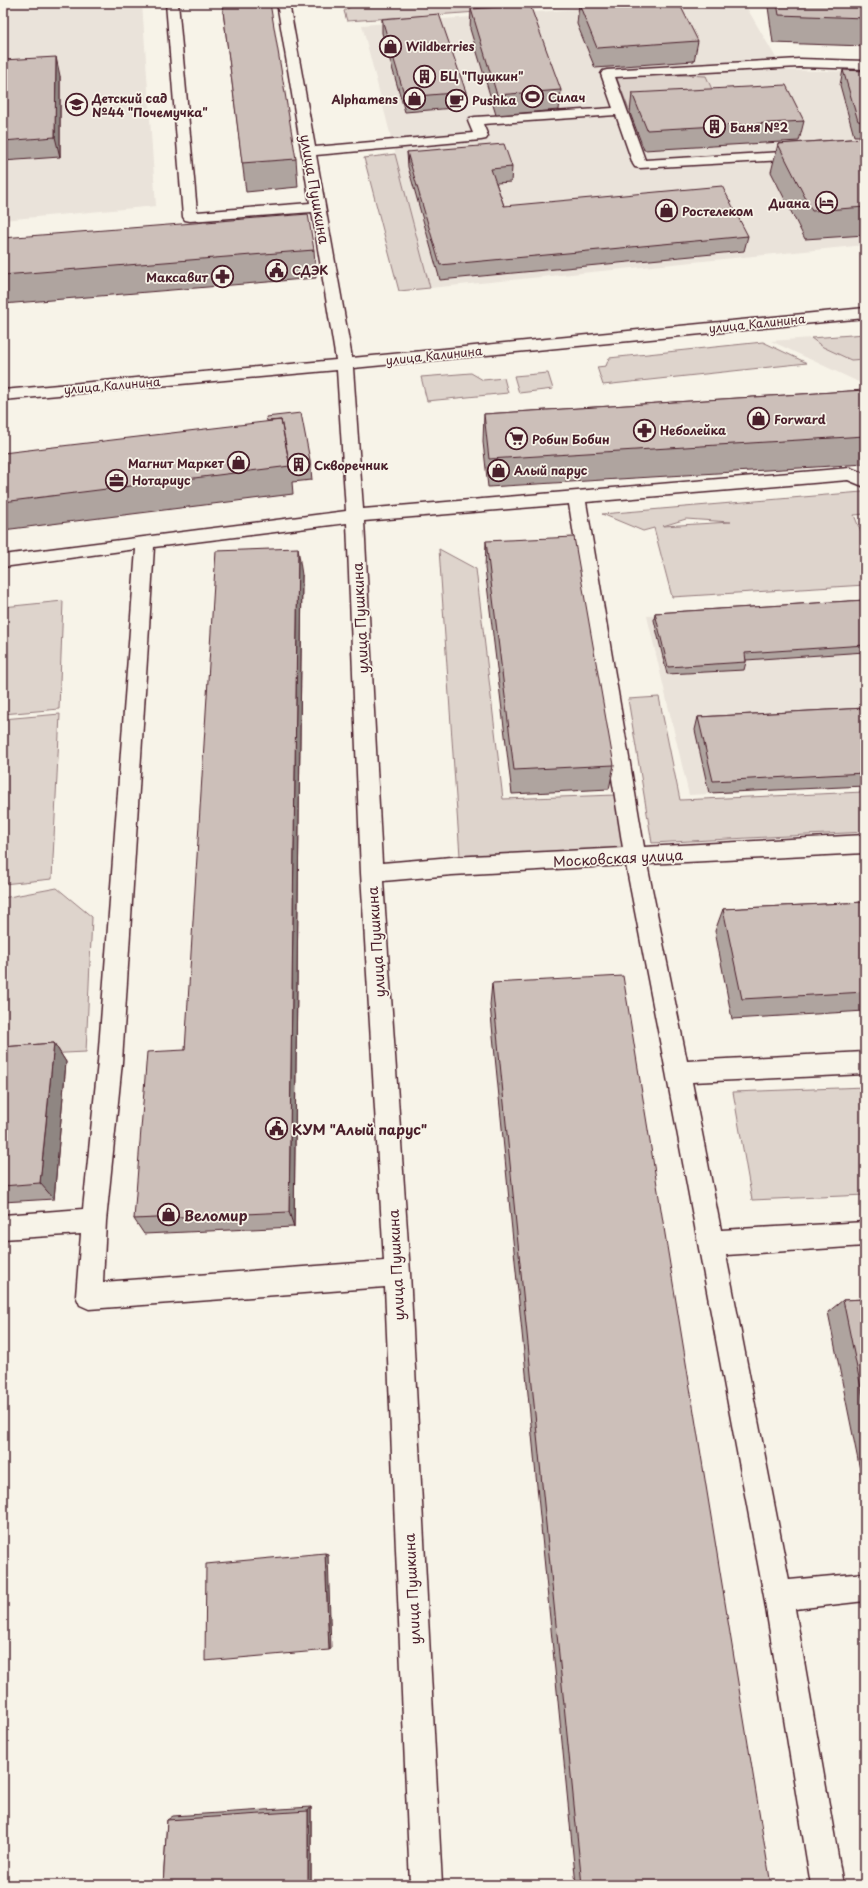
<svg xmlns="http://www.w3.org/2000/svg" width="868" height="1888" viewBox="0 0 868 1888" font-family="'Playpen Sans',sans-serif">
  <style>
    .built { fill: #eae3da }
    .green { fill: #ded4cc; stroke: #947a7c; fill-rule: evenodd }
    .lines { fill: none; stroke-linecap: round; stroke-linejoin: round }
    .minor-casing { stroke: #4a1f2b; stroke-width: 3 }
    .minor { fill: #f7f3e8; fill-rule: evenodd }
    .wall { fill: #afa49f; stroke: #4a1f2b }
    .shaded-wall { fill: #8f8682; stroke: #4a1f2b }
    .building { fill: #ccbfb9; stroke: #4a1f2b }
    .labels { text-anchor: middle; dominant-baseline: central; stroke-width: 3.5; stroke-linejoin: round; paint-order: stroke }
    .far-poi-label { font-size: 12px; font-weight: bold; fill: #4a1f2b; stroke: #f7f3e8; text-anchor: start }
    .far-street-label { font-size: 12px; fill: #4a1f2b; stroke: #f7f3e8 }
    .street-label { font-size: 14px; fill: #4a1f2b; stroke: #f7f3e8 }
    .poi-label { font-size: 14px; font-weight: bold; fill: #4a1f2b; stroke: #f7f3e8; text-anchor: start }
  </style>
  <rect width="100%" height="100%" fill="#f7f3e8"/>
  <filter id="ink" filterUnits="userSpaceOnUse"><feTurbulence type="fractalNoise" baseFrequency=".025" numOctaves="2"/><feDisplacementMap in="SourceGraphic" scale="8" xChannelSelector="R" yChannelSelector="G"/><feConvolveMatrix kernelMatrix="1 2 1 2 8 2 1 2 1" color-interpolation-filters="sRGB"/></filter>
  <g filter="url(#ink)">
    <path class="built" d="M3,3H142L156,206L3,220Z
      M660,3H744L783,70L865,72V245L430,288L362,25Z
      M865,334V385L771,341Z
      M865,604V786L689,795L647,616Z"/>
    <path class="green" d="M357,3H608L347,21L344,11Z
      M685,75L706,76L719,105L629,110L616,76Z
      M395,154L430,288L399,291L364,158Z
      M865,334V359L851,360L823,347L811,338Z
      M763,342L807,363L603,385L597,367L606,366L609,358Z
      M471,373L483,380L504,378L508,393L427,401L421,377Z
      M548,373L553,389L519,393L514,376Z
      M862,492L865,493V514L854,515L865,542V585L672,597L654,528L643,531L602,514ZM686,519L730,522H731L663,526Z
      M439,549L476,569L503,799L616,795L625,848L460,856Z
      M63,601L59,709L3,714V607Z
      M659,697L680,800L864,792L865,832L652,843L628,699Z
      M60,714L52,879L3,884V719Z
      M57,888L92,917L86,1052L3,1056V898Z
      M865,1087V1195L752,1200L733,1092Z"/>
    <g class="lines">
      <defs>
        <path id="minor" d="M166,3H178L197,212L310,203L277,3H289L315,147L473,133L468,121L470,118L475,117L613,108L601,74L603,71L607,70L799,59L865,61V69L799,67L615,77L645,160L801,151L806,152L808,155L806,158L801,159L640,168L635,167L633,164L616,115L483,124L488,136L486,139L481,140L316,155L352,358L865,308V318L353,368L363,509L850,468L865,474V487L848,480L586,502L644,847L865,835V853L647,864L687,1061L865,1052V1074L692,1082L721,1230L865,1222V1246L726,1255L789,1580L865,1573V1601L795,1609L843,1885H811L764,1596L666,1072L626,865L452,875L383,881L410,1273L442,1885H410L385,1287L89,1309L80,1305L76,1296L81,1234L3,1239V1215L83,1209L98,1062L136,549L3,567V555L346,511L337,370L3,400V390L336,360L312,212L190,221L185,220L183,217ZM569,504L623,848L452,857L382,863L364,521ZM347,523L361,873L384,1261L103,1282L106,1221L122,1062L154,547Z"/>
      </defs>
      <use href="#minor" class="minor-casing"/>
      <use href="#minor" class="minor"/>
    </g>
    <path class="wall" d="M222,3L296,159L298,187L246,192Z
      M769,3H865V46L773,43L768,7Z
      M579,4L698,41L694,61L595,68L577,24Z
      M471,9L561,90L559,110L496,115L470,29Z
      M382,19L466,92V107L405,112L382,33Z
      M3,60L60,76V157L3,161Z
      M843,70L865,71V136H854L840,85Z
      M632,93L804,121L799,141L644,150L630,113Z
      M865,138V235L805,239L771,172L778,144Z
      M407,152L512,167L511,182L496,183L504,206L748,236L744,251L440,280L408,167Z
      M3,238L314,250L316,278L3,304Z
      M865,390V464L488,487L483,442L484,414Z
      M3,453L310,460L312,480L292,482L293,494L3,530Z
      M486,541L614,765L609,789L512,794L485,568Z
      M302,575L294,1227L144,1234L134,1219L185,1050Z
      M865,600V652L746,660V662L744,670L667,674L654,620L655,613Z
      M865,708V786L709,793L695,730L698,717Z
      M865,902V1011L732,1019L715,931L723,909Z
      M492,983L771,1885H576L490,1005Z
      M54,1043L66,1062L54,1199L3,1202V1047Z
      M865,1299V1480H862L828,1312L843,1300Z
      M311,1807V1885H163L167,1820L173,1816Z"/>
    <path class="shaded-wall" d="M56,57L60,76V157L55,137Z
      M298,548L302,575L294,1227L289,1212Z
      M54,1043L66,1062L54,1199L40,1183Z
      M325,1553L328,1554L331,1649L329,1650Z
      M311,1807V1885H308V1811Z"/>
    <path class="building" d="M222,3H270L296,159L242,163Z
      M598,3H679L698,41L597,48L579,4Z
      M777,3H865V18L779,15Z
      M530,5L561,90L497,95L471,9Z
      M439,14L466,92L405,97L382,19Z
      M56,57L55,137L3,141V60Z
      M843,70L865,71V122L858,121Z
      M786,85L804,121L647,130L632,93Z
      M865,138V207L812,211L778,144Z
      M504,144L512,167L491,169L504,206L722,186L748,236L440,265L407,152Z
      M308,214L314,250L3,275V238Z
      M865,390V436L489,459L484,414Z
      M301,413L310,460L289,462L281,420L267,421L266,417Z
      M281,420L290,466L3,502V453Z
      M574,537L614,765L514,770L486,541Z
      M298,548L289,1212L134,1219L147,1052L185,1050L216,551Z
      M865,600V645L745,653L746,662L668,667L655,613Z
      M865,708V773L713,781L698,717Z
      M865,902V992L742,999L723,909Z
      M623,976L771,1885H582L492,983Z
      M54,1043L40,1183L3,1186V1047Z
      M865,1299V1407L843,1300Z
      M325,1553L329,1650L205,1661L206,1564Z
      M308,1811V1885H163L167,1820Z"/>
  </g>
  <defs>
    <symbol id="shop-ring" viewBox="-11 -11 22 22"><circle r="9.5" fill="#f7f3e8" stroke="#4a1f2b" stroke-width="1.5"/><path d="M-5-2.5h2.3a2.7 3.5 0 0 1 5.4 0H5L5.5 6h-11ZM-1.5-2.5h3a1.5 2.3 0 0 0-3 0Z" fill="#4a1f2b"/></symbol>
    <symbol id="building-ring" viewBox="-11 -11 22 22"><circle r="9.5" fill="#f7f3e8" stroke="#4a1f2b" stroke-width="1.5"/><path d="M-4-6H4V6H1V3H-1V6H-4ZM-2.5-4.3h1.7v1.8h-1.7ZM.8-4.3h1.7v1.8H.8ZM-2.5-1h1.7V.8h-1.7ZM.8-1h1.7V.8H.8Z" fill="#4a1f2b"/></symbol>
    <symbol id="stadium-ring" viewBox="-11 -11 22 22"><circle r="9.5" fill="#f7f3e8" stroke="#4a1f2b" stroke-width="1.5"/><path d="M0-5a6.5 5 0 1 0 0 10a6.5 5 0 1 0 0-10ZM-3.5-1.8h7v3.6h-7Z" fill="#4a1f2b"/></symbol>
    <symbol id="cafe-ring" viewBox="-11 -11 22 22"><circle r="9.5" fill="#f7f3e8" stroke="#4a1f2b" stroke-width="1.5"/><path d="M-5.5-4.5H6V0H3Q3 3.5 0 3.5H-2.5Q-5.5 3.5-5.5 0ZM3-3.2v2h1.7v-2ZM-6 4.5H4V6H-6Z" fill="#4a1f2b"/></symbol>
    <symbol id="school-ring" viewBox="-11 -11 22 22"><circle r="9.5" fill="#f7f3e8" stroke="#4a1f2b" stroke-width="1.5"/><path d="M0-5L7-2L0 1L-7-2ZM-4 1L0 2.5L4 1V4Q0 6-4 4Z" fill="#4a1f2b"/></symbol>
    <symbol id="hotel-ring" viewBox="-11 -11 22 22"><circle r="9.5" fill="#f7f3e8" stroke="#4a1f2b" stroke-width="1.5"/><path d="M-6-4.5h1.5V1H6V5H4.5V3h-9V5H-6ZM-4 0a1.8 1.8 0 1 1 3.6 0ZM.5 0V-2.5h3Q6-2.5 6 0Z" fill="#4a1f2b"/></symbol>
    <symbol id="civic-ring" viewBox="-11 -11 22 22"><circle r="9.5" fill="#f7f3e8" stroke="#4a1f2b" stroke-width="1.5"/><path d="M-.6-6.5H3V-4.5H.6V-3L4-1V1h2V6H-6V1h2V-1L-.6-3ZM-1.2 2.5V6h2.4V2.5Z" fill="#4a1f2b"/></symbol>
    <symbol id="pharmacy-ring" viewBox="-11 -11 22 22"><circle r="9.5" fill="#f7f3e8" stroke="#4a1f2b" stroke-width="1.5"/><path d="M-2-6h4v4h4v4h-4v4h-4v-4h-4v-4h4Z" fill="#4a1f2b"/></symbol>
    <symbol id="supermarket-ring" viewBox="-11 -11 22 22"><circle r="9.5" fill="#f7f3e8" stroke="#4a1f2b" stroke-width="1.5"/><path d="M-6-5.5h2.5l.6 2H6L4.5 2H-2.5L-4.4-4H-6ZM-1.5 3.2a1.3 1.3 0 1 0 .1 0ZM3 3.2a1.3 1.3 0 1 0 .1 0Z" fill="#4a1f2b"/></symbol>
    <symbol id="office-ring" viewBox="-11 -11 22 22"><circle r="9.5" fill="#f7f3e8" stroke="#4a1f2b" stroke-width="1.5"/><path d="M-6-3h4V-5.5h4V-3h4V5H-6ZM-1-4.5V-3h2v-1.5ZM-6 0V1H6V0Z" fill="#4a1f2b"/></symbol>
  </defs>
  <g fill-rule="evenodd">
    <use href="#shop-ring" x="378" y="34" width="25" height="25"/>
    <use href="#building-ring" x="412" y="64" width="25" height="25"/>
    <use href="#stadium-ring" x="520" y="84" width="25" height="25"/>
    <use href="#shop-ring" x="402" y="86" width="25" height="25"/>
    <use href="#cafe-ring" x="444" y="88" width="25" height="25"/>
    <use href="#school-ring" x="64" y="92" width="25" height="25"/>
    <use href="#building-ring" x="702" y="114" width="25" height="25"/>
    <use href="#hotel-ring" x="814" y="190" width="25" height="25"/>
    <use href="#shop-ring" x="654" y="198" width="25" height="25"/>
    <use href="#civic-ring" x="264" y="258" width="25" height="25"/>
    <use href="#pharmacy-ring" x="210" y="264" width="25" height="25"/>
    <use href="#shop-ring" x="746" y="406" width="25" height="25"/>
    <use href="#pharmacy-ring" x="632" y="418" width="25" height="25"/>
    <use href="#supermarket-ring" x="504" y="426" width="25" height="25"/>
    <use href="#shop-ring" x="226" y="450" width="25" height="25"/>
    <use href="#building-ring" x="286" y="452" width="25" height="25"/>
    <use href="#shop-ring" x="486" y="458" width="25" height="25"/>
    <use href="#office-ring" x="104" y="468" width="25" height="25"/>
    <use href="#civic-ring" x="264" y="1116" width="25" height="25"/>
    <use href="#shop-ring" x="156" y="1202" width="25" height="25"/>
  </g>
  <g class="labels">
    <g class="far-poi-label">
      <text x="406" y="46">Wildberries</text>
      <text x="440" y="76">БЦ "Пушкин"</text>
      <text x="548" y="97">Силач</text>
      <text x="92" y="98">Детский сад<tspan x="92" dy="14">№44 "Почемучка"</tspan></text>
      <text x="398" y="99" text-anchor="end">Alphamens</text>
      <text x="472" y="100">Pushka</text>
      <text x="730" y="127">Баня №2</text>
      <text x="810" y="203" text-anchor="end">Диана</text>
      <text x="682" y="211">Ростелеком</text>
      <text x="292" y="270">СДЭК</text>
      <text x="208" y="277" text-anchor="end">Максавит</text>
      <text x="774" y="419">Forward</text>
      <text x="660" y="430">Неболейка</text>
      <text x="532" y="439">Робин Бобин</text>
      <text x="224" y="463" text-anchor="end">Магнит Маркет</text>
      <text x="314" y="465">Скворечник</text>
      <text x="514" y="470">Алый парус</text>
      <text x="132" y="480">Нотариус</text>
    </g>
    <g class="far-street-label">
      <text transform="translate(757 323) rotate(-6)">улица Калинина</text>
      <text transform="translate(434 355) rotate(-6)">улица Калинина</text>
      <text transform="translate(112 385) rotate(-5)">улица Калинина</text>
    </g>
    <g class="street-label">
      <text transform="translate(315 189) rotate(80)">улица Пушкина</text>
      <text transform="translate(360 618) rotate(-93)">улица Пушкина</text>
      <text transform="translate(618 858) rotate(-3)">Московская улица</text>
      <text transform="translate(376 942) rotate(-94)">улица Пушкина</text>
      <text transform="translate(396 1265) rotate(-93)">улица Пушкина</text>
      <text transform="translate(412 1589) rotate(-93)">улица Пушкина</text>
    </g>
    <g class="poi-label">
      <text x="292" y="1129">КУМ "Алый парус"</text>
      <text x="184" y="1215">Веломир</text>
    </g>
  </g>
  <rect width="868" height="1888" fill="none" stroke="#f7f3e8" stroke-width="16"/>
  <rect x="8" y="8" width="852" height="1872" fill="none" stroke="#4a1f2b" stroke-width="1.5" filter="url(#ink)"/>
</svg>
